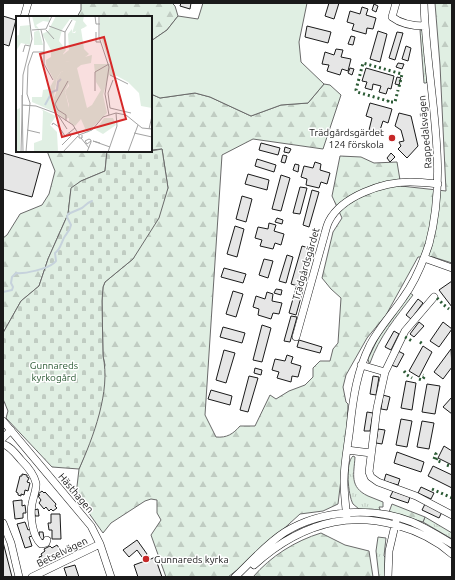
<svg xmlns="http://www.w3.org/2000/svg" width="455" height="580" viewBox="0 0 455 580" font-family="Ubuntu,sans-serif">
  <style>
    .grass { fill: url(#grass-tufts); stroke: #6a6a6a }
    .forest { fill: url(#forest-firs); stroke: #6a6a6a }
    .cemetery { fill: url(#cemetery-stones); stroke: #6a6a6a }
    .park { fill: #e0efe3; stroke: #6a6a6a }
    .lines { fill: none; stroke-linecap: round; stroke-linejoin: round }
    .stream { stroke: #c6d2dc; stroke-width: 2 }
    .building { fill: #e6e6e6; stroke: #1a1a1a }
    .minor-casing { stroke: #1a1a1a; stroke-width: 8 }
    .minor { stroke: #fff; stroke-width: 7 }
    .hedge { stroke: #2b5a34; stroke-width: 3; stroke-dasharray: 2 3; stroke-linecap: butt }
    .poi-dot { fill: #c62828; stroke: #fff; stroke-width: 1.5 }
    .labels { text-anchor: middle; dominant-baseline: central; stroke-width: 3; stroke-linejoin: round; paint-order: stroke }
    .poi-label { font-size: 10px; fill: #1a1a1a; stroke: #fff; text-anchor: end }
    .street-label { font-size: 10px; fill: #1a1a1a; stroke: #fff }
    .park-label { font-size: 10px; fill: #2b5a34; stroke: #fff }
    .inset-river { fill: none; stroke: #c6d2dc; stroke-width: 2 }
    .inset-road { fill: none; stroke: #a3a3a3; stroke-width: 1 }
    .view { fill: #d62828; fill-opacity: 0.15; stroke: #d62828; stroke-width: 2 }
    .inset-edge { fill: none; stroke: #1a1a1a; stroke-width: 2 }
  </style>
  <defs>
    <pattern id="grass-tufts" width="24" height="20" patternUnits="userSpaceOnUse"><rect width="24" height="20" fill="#e0efe3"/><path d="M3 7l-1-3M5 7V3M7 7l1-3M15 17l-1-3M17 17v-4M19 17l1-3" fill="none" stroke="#c0ccc2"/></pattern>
    <pattern id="forest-firs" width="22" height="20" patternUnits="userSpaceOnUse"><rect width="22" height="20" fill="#e0efe3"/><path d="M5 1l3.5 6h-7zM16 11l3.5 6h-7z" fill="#c0ccc2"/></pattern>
    <pattern id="cemetery-stones" width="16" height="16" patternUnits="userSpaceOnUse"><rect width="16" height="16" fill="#e0efe3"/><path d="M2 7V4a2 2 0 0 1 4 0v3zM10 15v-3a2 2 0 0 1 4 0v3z" fill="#c0ccc2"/></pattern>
  </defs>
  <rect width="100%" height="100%" fill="#fff"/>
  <path class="grass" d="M420,30H422L423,32L427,82L426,83H424Z
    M410,293L413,295C396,317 379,337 370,363H369L368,359L380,334Z
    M353,456L355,457C354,474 349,487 368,496C373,498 378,500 383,502V507H379L381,512L359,509L353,504C348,495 345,463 353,456Z
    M425,517L452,533V539L423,522Z
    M378,537L386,538L384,556L385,557V577H379L376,551Z"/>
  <path class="forest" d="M81,3H172L175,6L178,16L167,30L151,41V17H77L81,10Z
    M435,3H452V263L433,257H418L386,315L367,338L346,375L343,387L346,402L348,404L347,430L338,504L323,511L300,514L245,564L228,577H166L151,535L161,520L157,513V500L151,499L145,501L111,523L103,533L76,495L79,469L85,454L105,365L103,356L102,301L103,287L105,282L133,259L168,188L162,149L151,150V94L160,98L195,93L210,97L251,116L281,105L308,103L324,84L330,85L341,95L323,149L253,139L222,155L205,415L216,437C227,438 233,434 240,426H255L270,395L276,399L289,391L305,385L313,377V368L320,361H330L333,349L338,343L341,298L331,289L322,278L333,232L342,218L332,196L340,156L361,157L374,163L397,162L401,186L446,191L440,65Z
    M47,151H107L105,171L81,181L71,189L68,214L48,259L39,286L21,301L3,333V238L7,235L20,214L42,205L49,194L55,171Z
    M392,504L425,517L423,522L389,512Z
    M321,533L345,545L369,551L373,577H253C271,556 295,541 321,533Z"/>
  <path class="cemetery" d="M162,149L168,188L159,218L133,259L105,282L103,287L102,301L103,356C111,391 93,438 79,469L52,467L6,418L8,411L3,399V333L21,301L39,286L48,259L68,214L71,188L81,181L105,171L107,151H151Z"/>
  <path class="park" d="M203,3H307L299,42L301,62L324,84L308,103L281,105L251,116L210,97L195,93L160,98L151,94V41L167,30L178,16L198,19Z"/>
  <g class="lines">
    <path class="stream" d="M3,292L12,290L13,287L11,283L12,277L16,273C25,274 47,269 54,263L56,261L55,253C61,249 61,242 65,236C68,232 70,230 71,225L67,217L68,214L82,208L88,203L92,201"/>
  </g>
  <path class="building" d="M181,3H191L190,9L180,6Z
    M329,3H339L334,19L325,16Z
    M374,4L378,6L376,12L372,10Z
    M362,7L368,9L366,15L376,18L373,29L367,28L366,34L352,30L354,24L347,22L350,11L360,14Z
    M3,16L16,20L9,46L3,44Z
    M307,26L331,32L328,43L305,37Z
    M378,31L387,34L380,62L370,59Z
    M397,32L403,33L395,60L389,58Z
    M351,36L355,37L353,45L348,44Z
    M406,46L411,48L408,61L402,59Z
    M336,49L343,50L341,57L351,59L348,71L342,69L340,75L327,71L329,65L322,64L325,52L334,55Z
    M398,63L404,64L402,69L396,67Z
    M350,68L354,69L352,75L348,73Z
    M366,68L394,76L391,89L388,88L386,94L379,92L381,86L373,84L372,90L365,88L367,82L362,81Z
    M397,77L401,78L399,85L395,84Z
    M370,103L392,109L388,123L383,121L379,133L369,130L372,118L366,116Z
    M399,113L411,116L418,146L407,158L398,149L401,146L399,142L404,141L401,130L395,126Z
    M261,143L280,148L278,155L259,150Z
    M285,147L291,149L289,153L284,152Z
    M3,153L41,164L32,197L3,189Z
    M391,153L395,157L390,162L387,158Z
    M283,155L287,156L285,163L281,162Z
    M257,159L276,165L274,172L255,166Z
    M315,162L321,164L320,170L330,173L327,184L321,182L319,188L306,185L307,179L301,177L304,166L313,168Z
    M295,164L299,165L298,172L293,170Z
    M248,174L269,180L267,190L245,184Z
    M281,175L290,178L281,211L272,209Z
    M300,187L307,188L300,214L293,213Z
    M312,190L319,192L309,227L303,225Z
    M242,196L252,199L246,222L236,219Z
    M277,218L283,220L282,224L275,222Z
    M269,223L276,225L274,231L284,234L281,245L275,243L273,249L260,246L262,240L255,238L258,227L268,229Z
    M235,226L244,229L237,257L227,254Z
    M302,246L309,248L298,286L291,284Z
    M287,255L293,257L286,283L279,281Z
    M264,259L273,261L268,278L259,275Z
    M224,268L246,274L243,283L221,277Z
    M452,281V307L439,290Z
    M296,288L303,290L296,315L289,313Z
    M276,289L282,290L281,295L274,293Z
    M233,291L243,294L236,317L226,314Z
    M267,292L273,294L272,301L282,303L279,314L273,313L271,319L258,315L259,309L253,307L256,296L265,299Z
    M418,299L423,303L411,319L406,315Z
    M291,316L297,317L290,342L284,341Z
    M419,322L424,326L414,337L410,334Z
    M443,322L452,329L439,347L430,341Z
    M262,325L271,328L262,362L253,360Z
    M223,327L245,333L242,343L220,337Z
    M394,331L399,334L391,350L385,347Z
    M299,340L322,347L320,353L297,347Z
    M423,346L432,352L419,377L409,371Z
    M451,349L452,367L443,379L434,372Z
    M224,350L235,353L226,383L216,380Z
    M398,351L404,354L397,367L391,365Z
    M287,355L293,357L291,363L301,366L298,377L292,376L291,382L277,378L279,372L272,370L275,359L285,361Z
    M255,368L262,370L261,375L254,373Z
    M249,376L258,378L248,412L240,410Z
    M373,376L379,377L376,395L370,394Z
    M406,381L416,383L412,410L401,408Z
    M427,384L440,386L435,414L422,412Z
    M211,390L232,396L230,405L208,399Z
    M383,395L390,397L387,410L381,409Z
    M452,397V414L443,407Z
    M367,412L373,413L370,431H364Z
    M401,419L412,421L407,447L396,445Z
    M422,421L434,423L429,449L417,447Z
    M378,429L385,430L382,444L376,443Z
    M444,446L452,451V465L438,458Z
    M397,452L424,462L421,472L394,463Z
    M433,466L452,475V488L428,476Z
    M22,474L27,475V477L29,478L27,482L30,483L28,491L25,490L24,495L21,494V496L18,495V493L16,492L20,476H22Z
    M386,474L400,479L398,485L384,481Z
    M421,487L434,493L431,499L418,493Z
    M42,491L44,493L45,492L56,504L55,506L57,508L53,511L51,509L49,511L46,507L44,509L39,503L41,500L38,496L40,495L38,494Z
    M393,491L410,497L408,503L390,497Z
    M22,500V506L25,505L26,513H23V518L15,519L13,501Z
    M425,504L442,512L439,518L422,510Z
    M38,509L39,516H35L34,510Z
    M51,514H60L61,539H52V530H49L48,523H51Z
    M25,522L28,530L30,529L32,536L29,537L32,546L25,548L17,524Z
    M39,532H43L44,539L40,540Z
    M137,540L147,554L146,556H149V560L155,557L162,577H138L134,565L145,561L137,550L129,557L123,550Z
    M3,542L12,577H3Z
    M57,545L61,551L60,552L61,554L44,563L43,561H41L39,557L42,556L41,554L45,551L44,549L50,546L52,548Z
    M75,565L79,577H67L64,568Z"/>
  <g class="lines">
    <defs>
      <path id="minor" d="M396,3L392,17C401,24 414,26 425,26
        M24,17L28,3
        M424,258L452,268
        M434,297L405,331L385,372L377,408L369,472L371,477L378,482L416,496L452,515
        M296,337L325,233C326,229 327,225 329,221C342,196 383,182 410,182C419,182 429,183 438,184
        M361,365L385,372
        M3,421L91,526L100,544L111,577
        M3,438L11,430
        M3,444C11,447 15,453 21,460C27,466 34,474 36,483C37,489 33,497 32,504C30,515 32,536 41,544L46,543L47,540
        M347,450L371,453
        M347,520C346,507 344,494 344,481C344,463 348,445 350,427C353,398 357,371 370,345C379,328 392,314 403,298C415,282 423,262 429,244C450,165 426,83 424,3
        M3,523L11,543L19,577
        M254,565C277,544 304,528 334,522C374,514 422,528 452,554
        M32,577L100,544
        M235,577C251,562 266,544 285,532C321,510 373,506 412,522C426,528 439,536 452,544
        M388,577L389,551L396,521"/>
    </defs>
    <use href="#minor" class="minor-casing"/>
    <use href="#minor" class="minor"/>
    <path class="hedge" d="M388,100V101L357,92L356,90L363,63L402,74L399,87
      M391,102H395L398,90
      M437,298L443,304
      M444,305L449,309
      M405,337L412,341
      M420,342L424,345
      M404,371L407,375L412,378
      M419,379L422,380L425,376L423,375
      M437,458L436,460L441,462
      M434,459L436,454L434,453L435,452
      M447,465L452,467
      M432,489L452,498"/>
  </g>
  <g class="poi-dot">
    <circle cx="392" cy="138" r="4"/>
    <circle cx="146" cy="559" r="4"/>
  </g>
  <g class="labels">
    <g class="poi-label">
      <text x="384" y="132">Trädgårdsgärdet<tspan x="384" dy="12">124 förskola</tspan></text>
      <text x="154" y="559" text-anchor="start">Gunnareds kyrka</text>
    </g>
    <g class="street-label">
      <text transform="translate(425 132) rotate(-95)">Rappedalsvägen</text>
      <text transform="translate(306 264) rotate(-74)">Trädgårdsgärdet</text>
      <text transform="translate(76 493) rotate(50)">Hästhagen</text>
      <text transform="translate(62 552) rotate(-26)">Betselvägen</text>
    </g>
    <g class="park-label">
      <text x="54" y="365">Gunnareds<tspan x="54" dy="12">kyrkogård</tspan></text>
    </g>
  </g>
  <g transform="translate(16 16)">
    <rect width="136" height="136" fill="#fff"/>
    <path d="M16,0H33L34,6L27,5L20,9L23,13L19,12ZM15,9L14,29L5,27L0,35V20L3,19L4,10ZM23,14L27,29H18V16Z" fill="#e0efe3"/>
    <path d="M40,0H68L67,5L71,10L56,17L60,5L54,3L46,14L43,25L50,34L47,38L50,46L76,39L75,47L65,49L61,52L71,92L76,89L85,74L80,66L78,48H94L84,19V0H136V92L125,90L123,77L112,66L101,60L93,59L87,79L91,97L71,117L65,103L59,110L53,106V89L49,75L53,70L52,54L45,56L41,62L37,86L41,97L16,86V81H26L27,74L33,73L38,64L30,49V44L35,41V34L26,18L32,15ZM4,92V134L0,136V94ZM25,93L40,100L34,109L41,116L42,136L18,135V127L26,124L27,95ZM88,102H97L100,109L87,118L80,114Z" fill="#e0efe3"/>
    <path d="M52,53L55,63L49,75L54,96L53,102L49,103L41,97L35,88L40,77L41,62L45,56Z" fill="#e0efe3"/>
    <path d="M63,10L69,11L65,13L68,33L73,38L64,45L49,46L44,41L53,34L52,18L56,13V17H59Z" fill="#e0efe3"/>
    <path class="inset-river" d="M29,89L36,76L41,74L42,66L45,63"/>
    <path class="inset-road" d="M79,0L80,8H84M83,0V21L93,51L89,78L93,99M33,10L49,16M16,14L30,13L36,0M25,14L28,26V48L37,64M30,14L38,23M80,16V26H85M49,31V16L56,4M7,36L9,29L14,30M94,59L112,68M97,64L92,77L94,92L115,97M79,75V56L93,48M6,79L7,136M6,89L20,90L39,97L57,109L63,119M42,99L51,113M50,105V99L42,94L39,88L52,65M36,109L37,107L43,111L49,120L59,112M133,113L136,100M11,114L24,117M118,117L136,121M66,119V122H63V119L76,114L87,101L100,97L110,99L126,112L136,113M65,122L73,132M84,127L77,125L94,131M46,129L55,120L53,116M5,136L7,59L16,23L13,0M10,136L14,87L11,78L12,50L17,36H28M47,136L62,120M71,136L75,126V124L73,123L69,125L71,128L75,125M92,136L101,110L100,97M112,136L122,109"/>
    <path class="view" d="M88,21L110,103L46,121L24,38Z"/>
    <rect width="136" height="136" class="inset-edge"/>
  </g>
  <rect width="455" height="580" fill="none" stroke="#1a1a1a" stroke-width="8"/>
</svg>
